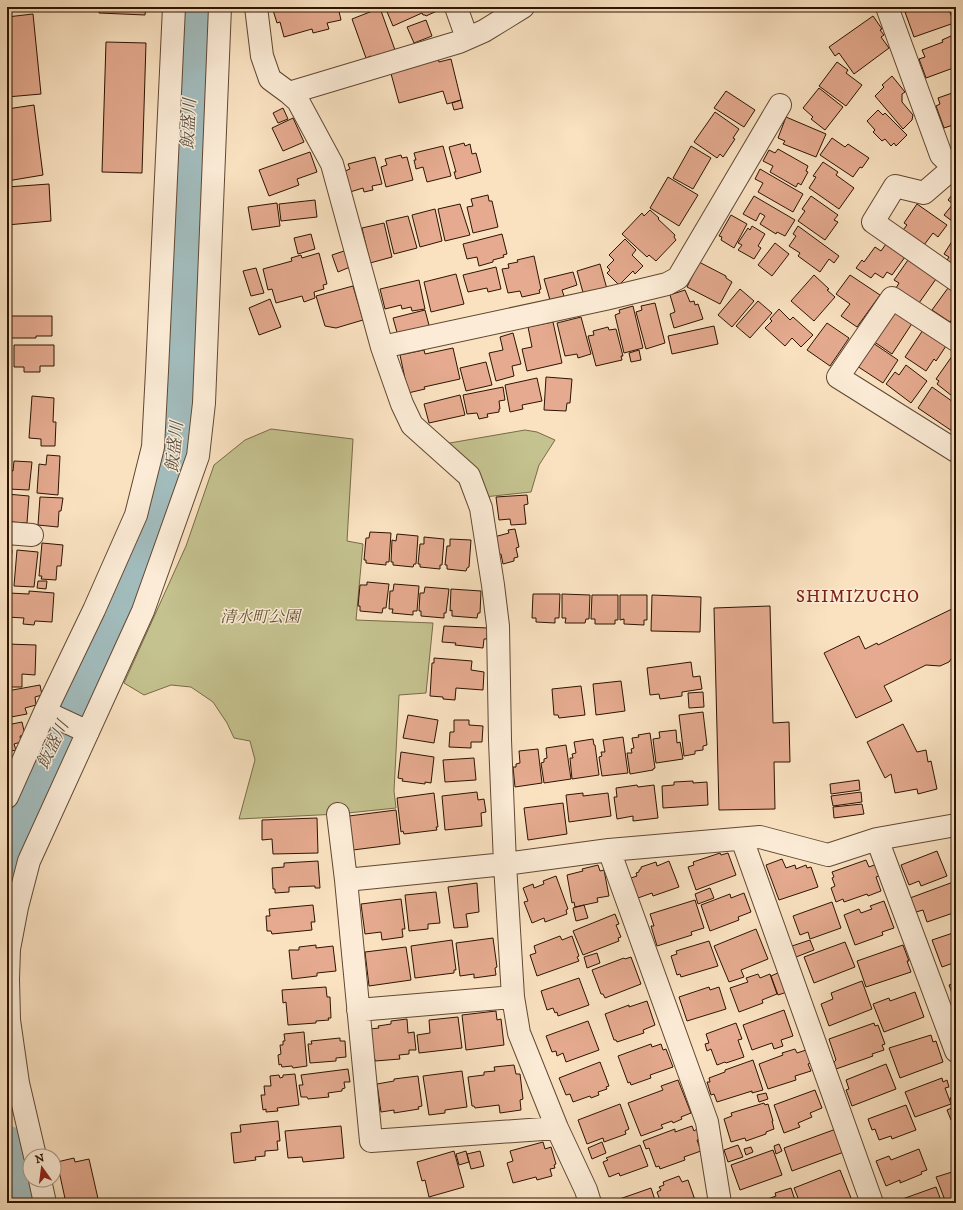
<svg xmlns="http://www.w3.org/2000/svg" width="963" height="1210" viewBox="0 0 963 1210" font-family="'IM FELL DW Pica','Noto Serif JP',serif">
  <style>
    .green { fill: #c4c28f; stroke: #786b48 }
    .lines { fill: none; stroke-linecap: round; stroke-linejoin: round }
    .river { stroke: #a2bcbd; stroke-width: 44 }
    .building { fill: #e5aa8f; stroke: #2d1402 }
    .minor-casing { stroke: #604832; stroke-width: 24 }
    .minor { stroke: #fcecd7; stroke-width: 22 }
    .labels { text-anchor: middle; dominant-baseline: central; stroke-width: 3; stroke-linejoin: round; paint-order: stroke }
    .park-label { font-size: 16px; font-style: italic; fill: #625133; stroke: #fcecd7 }
    .water-label { font-size: 17px; font-style: italic; fill: #564f43; stroke: #fcecd7 }
    .neighbourhood-label { font-size: 17px; letter-spacing: 1px; fill: #7a1f14; stroke: #fcecd7 }
  </style>
  <rect width="100%" height="100%" fill="#fae2c1"/>
  <filter id="stains"><feTurbulence type="fractalNoise" baseFrequency=".005" numOctaves="4"/><feColorMatrix values="0 0 0 0 .2 0 0 0 0 .09 0 0 0 0 .02 0 0 0 .5 -.17"/></filter>
  <radialGradient id="worn" r=".72"><stop offset=".6" stop-color="#630" stop-opacity="0"/><stop offset="1" stop-color="#630" stop-opacity=".3"/></radialGradient>
  <path class="green" d="M271,429L353,439L347,541L363,544L356,620L433,623L426,693L399,695L394,791L396,808L338,814L239,819L255,760L250,741L234,738L227,723L213,702L191,687L171,685L144,695L124,683L186,546L214,465L245,440Z
    M525,430L537,432L555,440L539,465L531,492L484,497L444,444Z"/>
  <g class="lines">
    <path class="river" d="M7,853L14,832L34,782L81,692L155,538L172,481L179,431L182,245L195,7
      M7,1148L20,1203"/>
  </g>
  <path class="building" d="M99,7H146L145,15L99,13Z
    M272,7H338L341,20L327,23L329,29L313,33L312,29L284,37L280,22L277,23Z
    M385,7H436L437,11L426,16L425,15H423L422,13L393,26Z
    M917,7H948L954,23L914,37L905,12Z
    M380,8L395,50L372,59L371,56L366,58L352,19Z
    M33,14L41,94L7,97V17Z
    M873,16L882,29L880,30L884,35L881,37L889,48L854,74L839,53L835,56L829,47Z
    M426,20L432,36L414,43L407,27Z
    M951,36L953,41L956,39V67L926,78L919,59L925,57L922,50L943,42L942,40Z
    M106,42L146,43L142,173L102,172Z
    M438,58L439,62L451,59L461,100L447,104L443,91L399,103L390,70Z
    M837,62L848,70L846,73L862,85L846,106L819,86Z
    M892,76L905,92L902,94V102L913,115L912,120L903,129L875,96L884,87L882,85Z
    M819,88L843,107L825,130L811,119L813,117L803,108Z
    M956,89V124L944,128L936,106L940,104L938,98L955,92L954,90Z
    M726,91L755,110L744,127L714,108Z
    M461,100L463,108L454,110L452,103Z
    M34,105L43,175L7,181V109Z
    M283,108L288,119L278,123L273,113Z
    M878,110L883,115L885,113L907,135L896,146L894,143L891,146L885,139L882,141L873,132L875,130L867,121Z
    M715,112L739,129L733,138L735,139L723,157L720,154L717,158L694,142Z
    M786,117L826,134L816,157L783,144L785,141L778,138Z
    M293,118L304,142L283,151L272,128Z
    M832,138L845,147L848,144L869,158L862,168L860,167L853,177L820,155Z
    M464,143L465,146L470,144L472,154L476,153L481,172L456,179L454,172H456L449,147Z
    M443,146L451,176L427,182L423,167L416,169L414,160H416L414,153Z
    M691,146L711,158L693,189L673,178Z
    M778,149L808,166L806,171L808,172L801,185L798,183L796,187L770,172L773,166L763,161L769,150L775,153Z
    M310,152L317,172L297,179L299,185L269,196L259,170Z
    M401,155L402,158L407,157L413,180L386,187L381,167L387,165L385,159Z
    M375,157L382,184L372,186L373,190L364,192L363,188L350,192L345,171L350,169L348,164Z
    M823,162L838,172L836,175L854,188L839,209L809,188L816,177L813,176Z
    M760,169L803,194L793,212L758,192L763,183L755,179Z
    M668,177L698,195L679,226L650,208Z
    M49,184L51,221L7,225V187Z
    M956,190V224L944,215L953,204L948,200Z
    M488,195L489,201H492L498,227L473,233L467,207L473,206L471,199Z
    M754,196L795,220L785,236L777,232L776,234L760,224L765,216L760,213L756,221L743,214Z
    M811,196L838,215L834,220L838,222L825,240L798,221L805,211L802,209Z
    M315,200L317,217L281,221L279,204Z
    M277,203L280,226L252,230L248,207Z
    M460,204L470,235L445,241L438,209Z
    M917,204L947,225L938,237L933,233L924,245L903,230L907,225L904,223Z
    M435,209L442,241L420,247L412,215Z
    M650,210L659,218L658,219L675,235L674,237L676,240L656,261L649,255L647,257L622,234L642,213L644,216Z
    M731,215L747,224L734,248L721,240L722,237L719,236Z
    M408,216L417,248L394,254L386,221Z
    M384,223L392,257L370,263L362,228Z
    M752,226L765,234L758,246L761,248L754,259L738,250L742,245L738,243L748,228L750,230Z
    M798,226L839,256L834,263L829,259L820,272L798,256L800,253L789,246L796,236L793,234Z
    M311,234L315,249L298,254L294,238Z
    M502,234L507,254L503,255L504,257L493,260V262L479,266L477,257L467,259L463,244Z
    M956,235V266L947,260L949,257L944,254Z
    M625,239L636,250L632,255L643,266L635,274L633,271L619,285L607,273L610,270L607,267L614,260L609,255Z
    M775,243L789,254L772,276L758,265Z
    M886,244L905,257L892,275L887,272L883,278L875,273L871,278L856,268L862,260L864,262L875,247L881,251Z
    M344,251L350,267L338,272L332,255Z
    M319,253L327,284L323,285L324,289L314,292L315,298L304,302L302,296L276,303L272,289L268,290L263,269L292,261L291,258L301,255L302,258Z
    M534,256L541,289L539,290L540,293L522,297L520,291L508,293L502,269L509,268L508,264L518,262L517,260Z
    M908,260L936,279L919,303L896,288L899,283L894,280Z
    M699,262L726,276V278L732,282L720,304L687,287Z
    M600,264L607,289L584,296L577,271Z
    M496,267L501,289L488,292L487,288L468,292L463,275Z
    M256,268L264,293L251,296L243,271Z
    M573,272L577,285L562,290L564,296L550,300L544,279Z
    M456,274L464,304L431,312L424,282Z
    M814,275L829,289L827,290L835,297L814,321L791,301Z
    M850,275L880,295L857,327L841,316L850,304L836,294Z
    M419,280L425,309L412,311L411,307L402,309L401,305L385,309L380,289Z
    M353,286L363,320L336,328L325,326L316,296Z
    M948,288L956,293V322L952,319L950,322L932,310Z
    M740,289L754,301L732,327L718,315Z
    M685,290L690,302L694,301L695,305L698,304L703,319L674,328L670,314L675,312L670,295Z
    M270,299L281,327L259,335L249,308Z
    M758,301L772,313L750,338L736,326Z
    M655,303L665,343L646,349L636,312L642,310L641,306Z
    M633,306L643,348L624,353L615,315L620,313L619,310Z
    M779,309L790,320L793,317L813,335L801,347L792,338L785,346L765,328L772,321L770,319Z
    M425,310L430,329L398,336L393,318Z
    M897,311L913,322L892,354L873,341L892,312L895,314Z
    M7,316H52V336H36V338H9V335H7Z
    M581,317L591,354L578,358L577,354L565,356L557,323Z
    M553,322L562,363L527,371L522,349L532,347L528,327Z
    M827,323L849,338L830,366L807,350Z
    M714,326L718,344L672,354L668,336Z
    M608,327L609,330L616,329L623,356H621L622,360L596,366L588,336L594,335L593,331Z
    M923,330L946,346L936,361L934,359L926,371L905,357Z
    M513,333L521,364L512,366L514,376L496,381L489,353L503,350L500,337Z
    M873,343L898,360L883,383L857,366Z
    M14,345H54V366H40V372H24V367H14Z
    M453,348L460,379L424,387L425,389L408,393L400,355L424,350L425,354Z
    M639,350L641,360L631,362L629,353Z
    M955,352H956V391L952,396L937,384L939,381L936,379Z
    M486,362L492,385L466,391L460,368Z
    M906,365L927,381L911,403L886,384L895,372L899,375Z
    M546,377L572,379L570,403H567L566,411L544,410Z
    M537,378L542,401L522,405L523,409L510,412L505,385Z
    M503,387L505,400L499,401L500,409H499V412L487,414L488,417L479,419L477,413L467,414L463,395Z
    M932,387L956,404L955,433L918,408Z
    M460,395L465,415L429,423L424,404Z
    M32,396L54,398L53,422H56L55,446H41V439L29,438Z
    M47,455L60,456L58,495L37,493L39,464L46,465Z
    M14,461L32,462L29,490L8,489L9,470L13,471Z
    M7,494L29,496L27,523L11,522V517H7Z
    M527,495L528,504L524,505L526,524L511,525L510,519L499,520L496,497Z
    M40,497L63,498L61,511H59L58,527L38,525Z
    M515,529L519,547L516,548L518,557L514,558V561L503,564L501,554L498,555L494,537L509,533L508,530Z
    M370,532L391,533L389,562H386V565L366,563V560H364L366,538H369Z
    M397,534L418,536L416,564H414L413,567L393,565V562H391L392,540L396,541Z
    M424,537L444,539L442,565H440V569L420,567V564H418L420,544H424Z
    M450,539L471,540L469,567L467,568L466,571L447,569V565H445L447,546H450Z
    M42,543L63,545L61,566H57L56,580L41,579L42,576H39Z
    M7,550H12L9,586H7Z
    M17,550L38,552L34,587L14,586Z
    M38,581H47L46,589L37,588Z
    M367,582L389,584L386,608H383L382,613L360,611V606H358L360,585H367Z
    M394,584L419,586L417,611H413V615L392,613L393,609H389L390,591H393Z
    M425,587L449,589L446,613H444V618L421,616V611H419L420,593H424Z
    M451,589L481,591L480,613H478L477,618L452,616V610L450,611Z
    M29,591L54,593L52,622L35,621L34,625L23,624L24,618L7,617L9,593L29,594Z
    M533,594H560L559,618H555V623L536,622V618H532Z
    M562,594L590,595L589,619H586L585,623H565L566,618H562Z
    M592,595H618V620H615V624H595V619H591Z
    M620,595H647V620H644V625L624,624V619L620,620Z
    M652,595L701,597L700,632L651,631Z
    M770,606L773,723L789,722L790,762H774L775,809L719,810L714,608Z
    M956,607V652L949,662L940,666L926,665L884,686L892,701L856,718L824,653L859,636L865,649L877,643L878,645Z
    M444,626L488,628L487,639H484L483,648L455,645L456,643L442,642Z
    M7,644L36,645L35,675L22,674V687H7Z
    M434,658L472,661L471,670L484,672L483,690L456,688L455,700L443,699V697L430,696L432,663H434Z
    M691,662L693,677L700,676L702,689L682,692V696L660,699L659,694L650,695L647,668Z
    M621,681L625,711L596,715L593,684Z
    M40,685L42,695L35,697L36,705L25,708L27,714L11,717L10,711H7V691Z
    M581,686L585,715L559,718L558,715H554L552,689Z
    M703,692L704,707L689,708L688,693Z
    M703,712L707,745L703,746V750L695,751V754L684,756L679,715Z
    M408,715L438,720L434,743L403,738Z
    M454,720H469V725L483,726L482,742H471V748L449,747L450,732H454Z
    M22,722L25,735L20,736L21,742L14,744L16,750L7,752V725Z
    M903,724L917,752L926,750L928,762L931,761L937,789L918,794L917,789L895,793L891,774L885,778L867,742Z
    M676,730L677,743L680,742L683,759L656,763L653,739L660,738L659,732Z
    M650,733L655,768L653,769V770L630,774L627,753H632L631,749L634,748L632,738L639,737L638,735Z
    M623,737L628,773L602,776L599,757L602,756L601,752H605L603,740Z
    M593,739L594,745H595L599,775L572,779L570,758H573L572,754L576,753L574,742Z
    M566,745L571,779L544,783L541,763L544,762V759L547,758L546,748Z
    M538,749L542,783L515,787L513,767H516V764L520,763L519,751Z
    M401,752L434,757L431,783L425,782V784L402,781L403,779L398,778Z
    M474,758L476,780L445,782L443,760Z
    M859,780L860,790L831,794L830,784Z
    M693,781V783L707,782L708,805L663,808L662,786L674,785V782Z
    M637,785L638,787L654,785L658,818L633,821V816L617,819L614,797H617L616,788Z
    M477,792L478,800L484,799L486,812L481,813L482,826L445,830L442,796Z
    M861,792L862,802L833,806L831,796Z
    M434,793L438,827H436L437,830L404,834L403,831L401,832L397,798Z
    M583,793V796L608,793L611,816L569,822L566,795Z
    M563,803L567,834L528,840L524,808Z
    M862,804L864,814L834,818L833,807Z
    M396,810L400,844L353,850L349,816Z
    M317,818L318,853L273,854L272,839L262,840V820Z
    M937,851L947,876L921,886L919,881L909,885L901,865Z
    M720,853L721,855L728,853L736,875L696,890L688,867L694,865L693,862Z
    M782,859L786,868L795,865L796,869L806,865L807,868L811,867L818,887L779,900L766,865Z
    M866,860L869,867L877,864L882,875L876,877L881,891L868,896L867,894L844,902L843,899L836,902L831,888L835,886L832,878L834,877L832,872Z
    M318,861L320,888H315V886L289,887V892L275,893V889H273L272,868L284,867V863Z
    M669,861L679,887L653,896L652,893L638,898L631,878L637,876L636,873L639,872V870L641,869V867L656,862L657,866Z
    M598,865L600,871L604,870L609,896L597,898L598,902L575,907L574,902L572,903L567,875L583,871L582,869Z
    M556,876L568,909L566,910L567,914L545,922L544,918L532,923L524,902L528,901L523,888L533,884L534,888L544,884L543,881Z
    M956,881V912L927,922L923,910L916,912L910,898Z
    M477,883L479,912L466,914L468,927L454,928L448,887Z
    M710,888L714,898L698,904L695,894Z
    M436,892L440,923L428,924V929L409,931L405,895Z
    M744,893L751,912L738,917L739,920L710,931L701,905L730,894L731,898Z
    M401,899L405,929H402L403,937L382,940L381,932L365,934L361,904Z
    M695,900L704,928L691,932L692,935L657,946L651,926H654L650,914Z
    M884,901L894,928L882,932L883,935L855,945L844,915L859,909L861,913L872,909L870,906Z
    M832,902L841,928L810,939L808,932L800,935L793,916Z
    M313,905L315,922H311L312,930L272,934L271,931H267L266,916H270L269,909Z
    M584,905L588,918L576,921L573,908Z
    M615,914L619,924L616,925L621,937L618,938L619,941L583,955L573,931Z
    M756,929L768,959L741,970L744,977L729,982L714,946Z
    M956,932V962L942,967L932,940Z
    M560,936L562,940L572,936L579,956L577,957L579,961L537,976L530,955L536,953L534,946Z
    M493,938L497,967L495,968L496,975L474,978V974L460,976L456,943Z
    M452,940L456,970H454V973L415,978L411,946Z
    M810,940L814,950L796,957L792,946Z
    M709,941L718,966L681,977L680,974L677,975L671,956L677,954L676,951Z
    M845,942L855,967L814,983L804,957Z
    M316,945V948L333,946L336,971L317,973V976L292,979L289,950H299V947Z
    M903,945L909,961H907L911,972L866,987L857,961Z
    M406,947L411,980L369,986L365,952Z
    M597,953L600,963L587,968L584,957Z
    M631,957L641,984L605,998L603,994H601L592,970L624,958L625,959Z
    M780,972L787,992L778,995L771,976Z
    M758,974L760,978L770,974L777,994L762,1000L763,1003L739,1012L730,988L748,982L746,978Z
    M579,978L589,1005L558,1016L557,1012L555,1013L553,1008L547,1010L541,991Z
    M862,981L872,1009L829,1026L821,1004L833,999L831,993Z
    M956,982V1004L949,985Z
    M326,987L327,997H330L331,1018H328L329,1020L316,1021V1023L288,1025L286,1002L283,1003L282,990Z
    M709,987L710,990L719,987L726,1009L687,1021L679,997Z
    M915,992L924,1017L884,1032L873,1004L889,998L890,1001Z
    M647,1001L655,1025L643,1030L644,1033L617,1042L616,1040H614L605,1014L629,1005V1007Z
    M784,1010L793,1036L781,1040L783,1046L774,1049L772,1043L752,1050L743,1025Z
    M496,1011L497,1020L501,1019L504,1045L466,1050L462,1015Z
    M458,1017L462,1048L419,1053L417,1035L430,1033L429,1020Z
    M407,1019L408,1033L414,1032L416,1050H409V1054L399,1055L400,1059L375,1061V1059H372L370,1029L379,1028L378,1026L391,1024V1021Z
    M588,1021L599,1050L566,1062L563,1053L557,1056L556,1051L552,1052L546,1036Z
    M736,1023L742,1039L738,1040L744,1057L726,1063L725,1062L717,1065L711,1049L707,1051L705,1044L709,1043L706,1034Z
    M874,1023L875,1026L878,1025L885,1044L882,1045L884,1050L872,1054L873,1056L836,1069L834,1062L836,1060L829,1039Z
    M304,1032L307,1066L293,1068L292,1066L282,1067L281,1064L279,1065L278,1055L281,1054L280,1045H283V1041H285L284,1034Z
    M931,1035L933,1042L936,1041L943,1062L900,1078L889,1048Z
    M340,1038V1041H345L346,1057L336,1058V1061L310,1063L308,1044H312L311,1041Z
    M651,1044L652,1047L661,1044L663,1050L666,1049L673,1067L650,1075L651,1078L631,1085L630,1082L628,1083L618,1056Z
    M795,1049L797,1053L809,1049L813,1062L808,1064L811,1071L795,1076L796,1080L768,1089L759,1064L783,1055L782,1053Z
    M753,1060L763,1090L752,1093V1091L717,1102L714,1094L711,1095L707,1082H710L709,1078L725,1072V1070Z
    M600,1062L609,1086L606,1087L607,1089L598,1092L599,1095L591,1098L590,1096L573,1102L570,1094L566,1095L559,1078Z
    M886,1064L896,1089L852,1106L846,1090L849,1089L846,1080Z
    M514,1065L516,1074H520L523,1099L520,1100L521,1110L500,1113L499,1105L475,1108L474,1106H472L468,1077L484,1075V1072L495,1071L494,1067Z
    M348,1069L350,1082H344L345,1088L342,1089V1091L328,1093L329,1097L308,1099L307,1097H301L299,1085H303L301,1075Z
    M462,1071L467,1107L445,1110V1113L429,1115L423,1076Z
    M295,1074L299,1105L277,1108L278,1111L266,1112V1109L263,1110L261,1095H265L264,1086H271L270,1076L279,1075L280,1078L283,1077V1075Z
    M418,1076L422,1106L418,1107L419,1109L394,1113V1110L381,1112L377,1084L394,1081V1079Z
    M942,1078L943,1082L947,1080L949,1087L945,1088L951,1104L915,1117L905,1092Z
    M678,1080L691,1113L681,1117L682,1119L673,1123L672,1121L661,1125L663,1128L641,1136L628,1103L663,1090L661,1086Z
    M815,1090L822,1108L810,1113L812,1117L798,1123L800,1127L784,1133L774,1105Z
    M766,1093L768,1099L759,1102L757,1095Z
    M956,1096V1118L951,1120L947,1110L954,1107L950,1098Z
    M764,1103L765,1105L768,1104L773,1121H772L774,1129L766,1132V1134L746,1141L745,1138L731,1142L724,1119L732,1116L731,1113Z
    M620,1104L629,1129L625,1131L626,1134L604,1142L603,1138L587,1144L578,1120Z
    M906,1105L916,1130L892,1139L891,1136L879,1140L875,1129L872,1130L868,1119Z
    M278,1121L280,1141H277L278,1150L265,1151V1156L255,1157L256,1160L234,1163L231,1133L241,1132L240,1125Z
    M341,1126L344,1158L303,1162L302,1157L288,1158L285,1131Z
    M692,1126L694,1131L697,1129L701,1138L697,1140L701,1151L684,1157L685,1160L660,1169L659,1166L656,1167L649,1148L646,1149L643,1141L675,1129V1132Z
    M836,1129L844,1152L792,1171L784,1148Z
    M543,1142L545,1149L551,1147L556,1164L554,1165L555,1168L550,1169L552,1176L537,1180L536,1177L513,1183L507,1163L513,1161L510,1151Z
    M602,1142L606,1153L592,1159L588,1148Z
    M779,1144L782,1151L776,1154L774,1146Z
    M640,1145L648,1166L620,1176L619,1173L609,1177L603,1162L608,1160L606,1158Z
    M738,1145L743,1157L728,1162L724,1150Z
    M751,1147L753,1152L746,1155L744,1149Z
    M919,1149L927,1170L921,1172L922,1174L900,1183V1180L886,1186L876,1161L889,1156L891,1160Z
    M773,1150L782,1175L740,1190L731,1165Z
    M454,1151L464,1187L429,1197L425,1180L422,1181L417,1162Z
    M466,1151L469,1162L459,1165L456,1154Z
    M480,1151L484,1166L471,1169L467,1154Z
    M74,1158L75,1162L89,1159L99,1203H66L57,1162Z
    M840,1170L851,1198L838,1203H800L794,1188Z
    M952,1172L953,1173L956,1172V1200L946,1203L936,1177Z
    M679,1176L682,1182L688,1180L695,1200L687,1203H661L657,1192L661,1190L659,1187L664,1185L663,1182Z
    M936,1187L942,1203H894V1202Z
    M651,1188L656,1203H611V1202Z
    M791,1188L796,1203H757L776,1196L775,1193Z"/>
  <g class="lines">
    <defs>
      <path id="minor" d="M256,7L262,56L270,79L289,93L298,101L332,164L382,347L402,404L412,425L469,476L481,508L493,585L498,626L500,740L505,864L513,997L519,1033L557,1128L586,1190L590,1203
        M456,7L467,38
        M887,7L941,155L956,170
        M289,93L459,42L484,31L523,7
        M953,168L924,193L895,186L873,222L956,280
        M956,340L892,298L838,377L956,451
        M382,347L605,299L667,284L678,278L780,105
        M7,533L32,535
        M45,712L88,732
        M7,797L45,712L94,610L136,515L153,447L157,371L174,7
        M338,814L346,880
        M742,839L872,1203
        M877,839L956,1051
        M609,850L707,1122L720,1203
        M358,1010L513,997
        M557,1128L371,1141L346,880L505,864L609,850L760,837L828,855L877,839L956,825
        M35,1156L18,1083L9,1020L8,979L9,949L17,907L29,861L143,611L198,456L204,403L220,7
        M40,1180L45,1203"/>
    </defs>
    <use href="#minor" class="minor-casing"/>
    <use href="#minor" class="minor"/>
  </g>
  <g class="labels">
    <g class="park-label">
      <text x="260" y="617">清水町公園</text>
    </g>
    <g class="water-label">
      <text transform="translate(189 124) rotate(-87)">飯盛川</text>
      <text transform="translate(175 447) rotate(-84)">飯盛川</text>
      <text transform="translate(53 745) rotate(-64)">飯盛川</text>
    </g>
    <g class="neighbourhood-label">
      <text x="858" y="597">SHIMIZUCHO</text>
    </g>
  </g>
  <rect width="963" height="1210" fill="none" stroke="#fae2c1" stroke-width="24"/>
  <rect x="8" y="8" width="947" height="1194" fill="none" stroke="#2d1402" stroke-width="2"/>
  <rect x="12" y="12" width="939" height="1186" fill="none" stroke="#2d1402"/>
  <g transform="translate(42 1168) rotate(346)"><circle r="19" fill="#fcecd7" stroke="#a99682"/>
  <path d="M0-3L7 15L0 10L-7 15Z" fill="#8f2418"/>
  <text y="-6" font-size="11" font-weight="bold" text-anchor="middle" fill="#2d1402">N</text>
  </g>
  <rect width="100%" height="100%" filter="url(#stains)"/>
  <rect width="100%" height="100%" fill="url(#worn)"/>
</svg>
